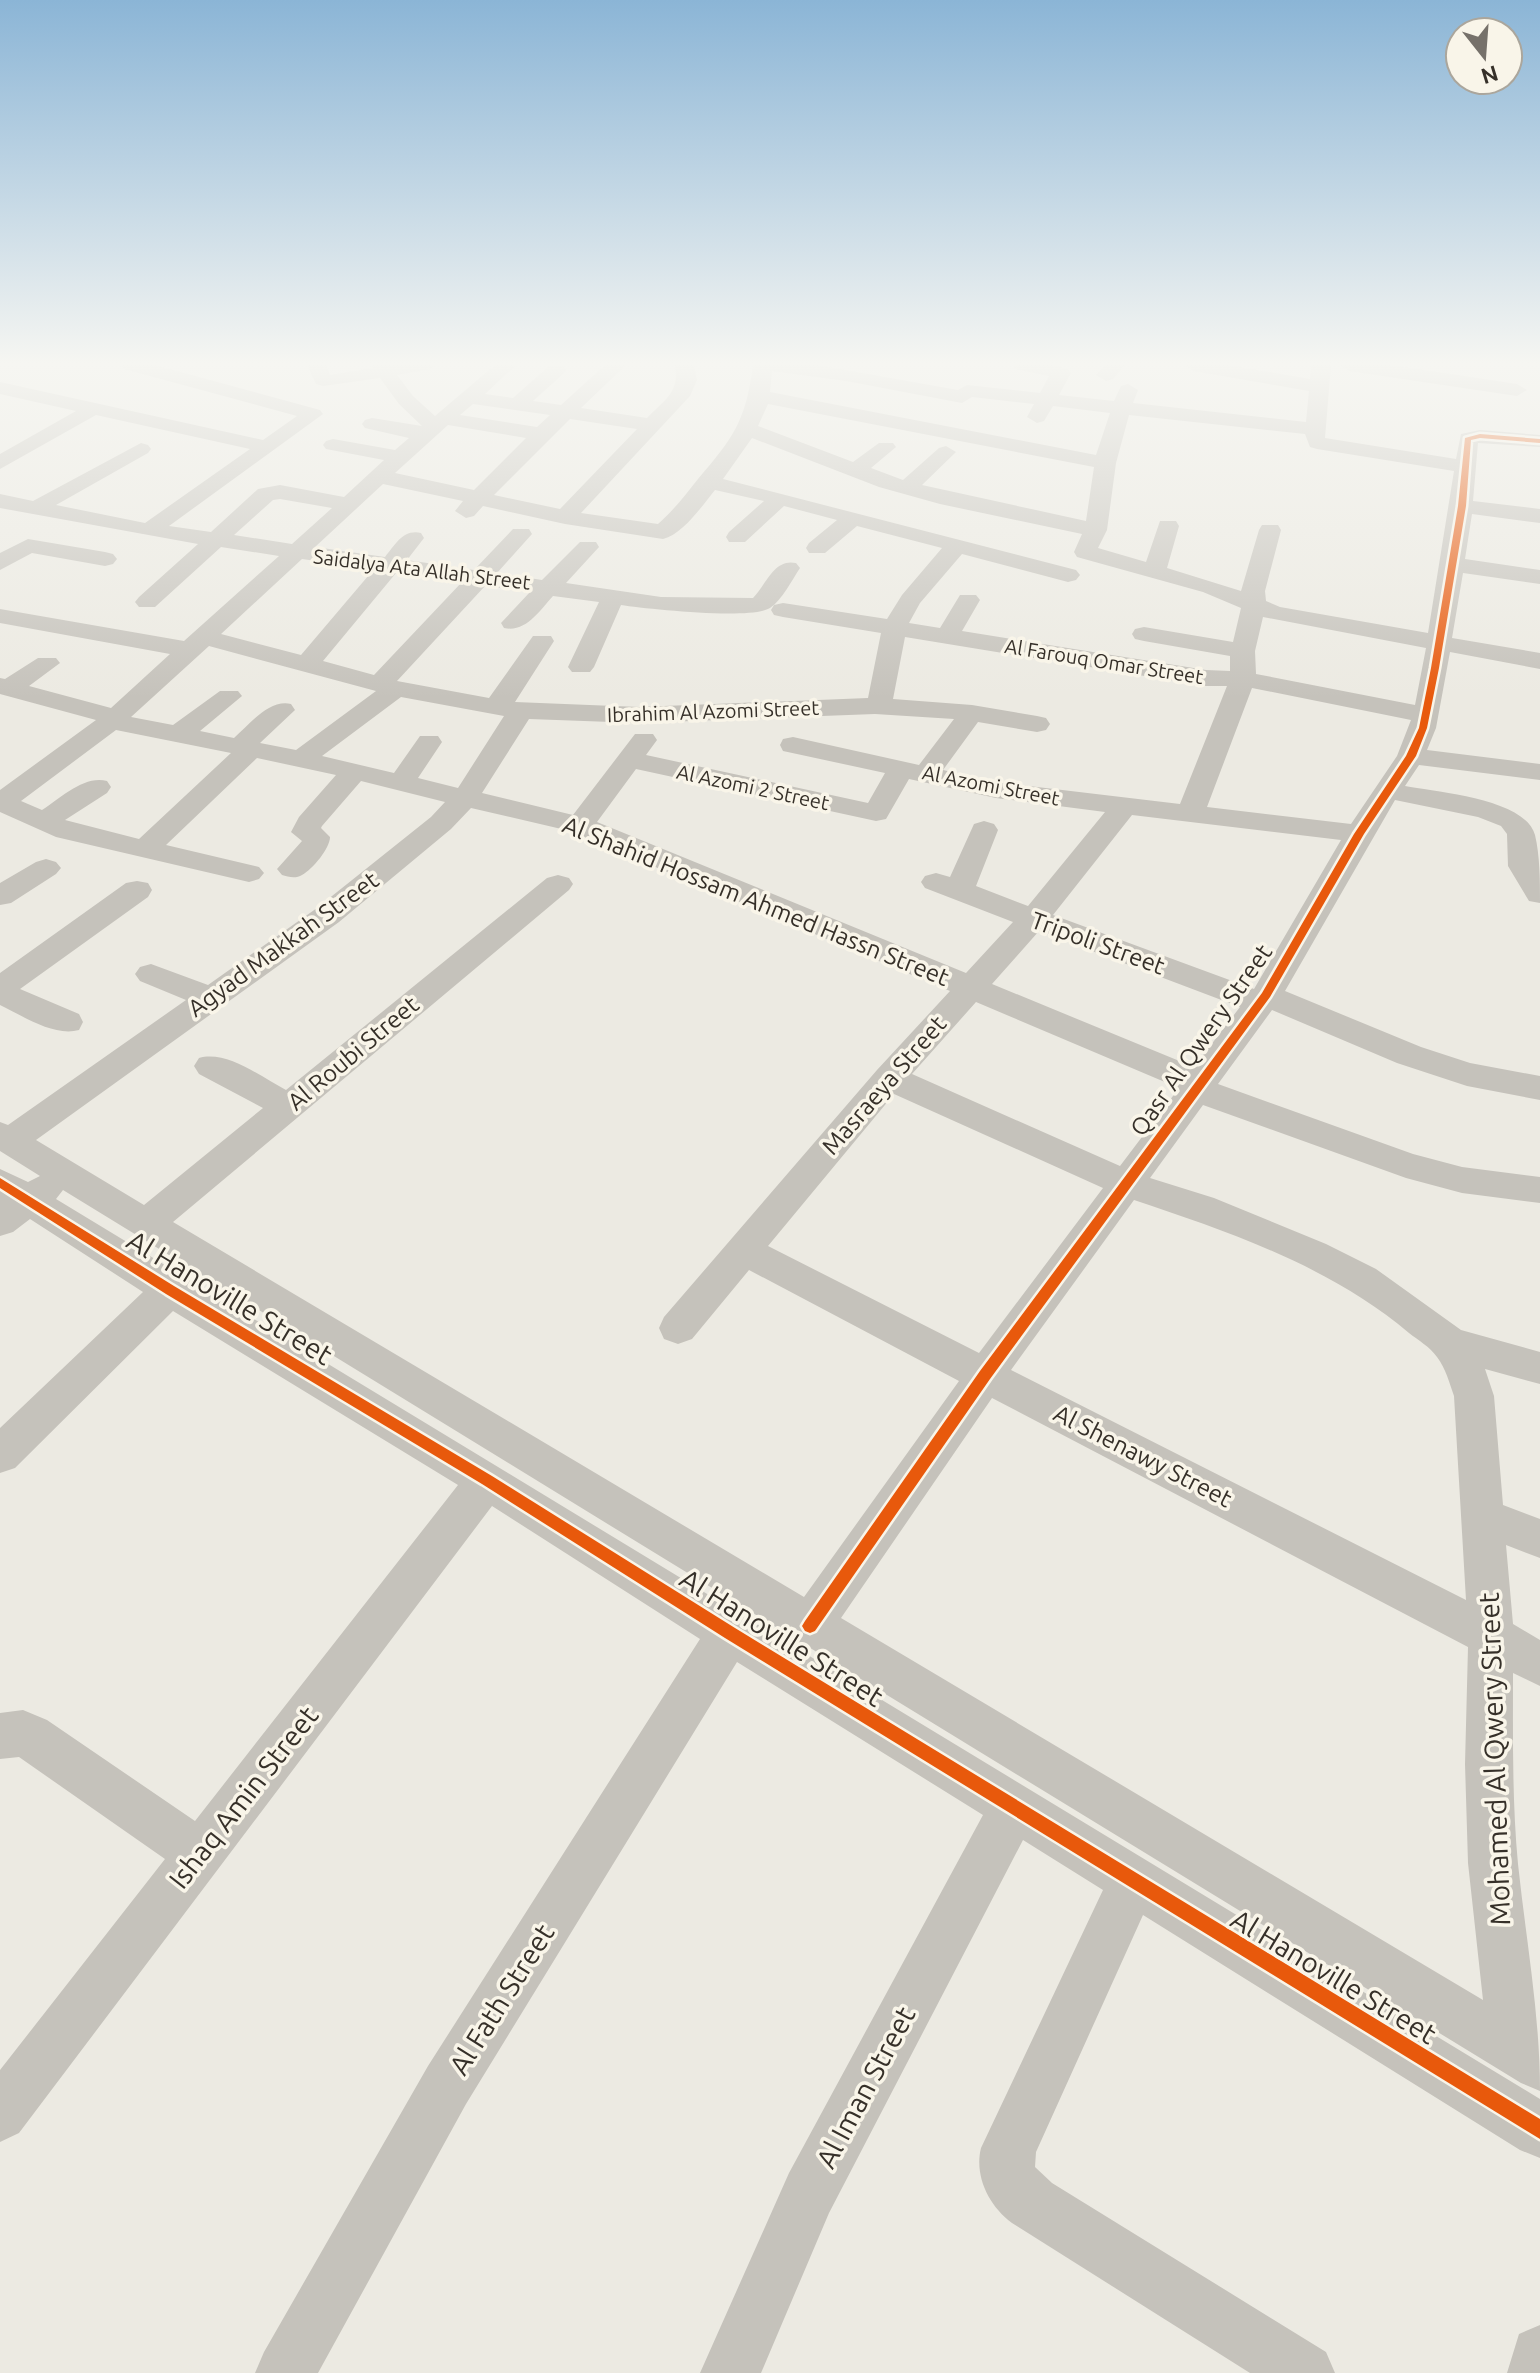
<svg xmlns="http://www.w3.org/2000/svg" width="1540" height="2373" viewBox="0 0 1540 2373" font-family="Ubuntu,sans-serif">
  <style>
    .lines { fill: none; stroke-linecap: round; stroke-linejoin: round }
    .minor { fill: #c5c2bb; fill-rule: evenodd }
    .cycleway-casing { stroke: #f9f5e9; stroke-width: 5 }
    .cycleway { fill: #e8590c; fill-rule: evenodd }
    .labels { text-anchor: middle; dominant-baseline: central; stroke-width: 7; stroke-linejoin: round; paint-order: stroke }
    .far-street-label { font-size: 20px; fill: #363029; stroke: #f9f5e9 }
    .street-label { font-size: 24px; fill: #363029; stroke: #f9f5e9 }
    .near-street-label { font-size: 28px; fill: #363029; stroke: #f9f5e9 }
  </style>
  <rect width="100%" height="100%" fill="#eceae2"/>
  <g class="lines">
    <path class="minor" d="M122,365H155L320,410L323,414L169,526L211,532L258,489L280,485L344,497L384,460L326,449L323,445L326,441L333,439L395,450L409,438L365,428L362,424L365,420L372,418L422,426L399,404L380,378L323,386L316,384L307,365H326L330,375L372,368L371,365H433L431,369L397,375L413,396L435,416L495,365H516L485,394L513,398L549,366H563L566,370L563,374L533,401L561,405L605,365H626L581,408L647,418C664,400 680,393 675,365H694L697,380L690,396L581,513L658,524C673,511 687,493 698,479C733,438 746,421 753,365H817L958,390L967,385L1040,393L1049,376L1015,369L1013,365H1052L1068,369L1071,373L1059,395L1114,401L1121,386L1128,384L1138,390L1133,403L1306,422L1309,391L1193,371L1184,365H1229L1310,379L1311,365H1331L1325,438L1456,459L1461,434L1480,430L1540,435V447L1478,443L1473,501L1540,509V523L1472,514L1465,559L1540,570V584L1463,573L1452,638L1540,653V669L1450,652L1436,728L1427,750L1540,764V780L1419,765L1405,786C1437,792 1526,799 1535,835C1540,856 1540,881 1540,903L1529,901L1508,866L1507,834L1501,826L1478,817L1395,800L1285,991L1421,1047L1470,1063L1540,1076V1100L1467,1086L1397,1063L1272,1010L1218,1084L1413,1154L1462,1167L1540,1177V1203L1462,1193L1406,1178L1203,1105L1150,1178L1214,1198L1326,1244L1376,1269L1461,1330L1540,1352V1384L1485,1369L1494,1396L1503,1505L1540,1519V1558L1506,1545L1513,1624L1540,1640V1686L1513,1673C1513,1737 1512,1801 1518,1864C1526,1940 1540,2014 1540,2091L1521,2083L807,1646L794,1641L792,1637L63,1190L56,1199L1540,2099V2158L1520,2150L1143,1915L1036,2152L1035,2167L1052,2183L1326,2352L1335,2373H1250L1012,2223C989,2206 974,2176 981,2148L1103,1890L1023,1840L829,2213L761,2373H700L789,2173L983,1815L737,1662L466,2104L318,2373H255L264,2352L428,2066L700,1639L492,1506L19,2133L0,2142V2070L165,1859L19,1757L0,1759V1713L23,1710L47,1720L195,1821L458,1485L173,1311L15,1468L0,1473V1428L143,1292L30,1219L13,1232L0,1236V1169L28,1182L40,1176L0,1151V1122L8,1125L186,1000L140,981L135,974L140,967L151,964L208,985L317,908L431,817L445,802L361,781L322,826L321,828L330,837C330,848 313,869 302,875C296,879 288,877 282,875L277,869L302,841L291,832L299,817L336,775L257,758L166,845L259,867L264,873L259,879L249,882L56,837L0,812V790L96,720L0,694V678L5,679L38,658H56L60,663L29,686L111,708L170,654L0,623V609L184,641L279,556L221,547L155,607H139L135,602L139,597L198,544L0,508V494L33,501L141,443L148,445L151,449L148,453L56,505L145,523L250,449L96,415L0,469V454L76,411L0,394V382L263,440L297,416L124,369ZM772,371L846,381L962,403L972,397L1034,404L1027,417L1037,423L1044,421L1053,406L1110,413L1096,455L770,392ZM473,404L550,415L537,427L460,415ZM768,404L1094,467L1086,521L922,485L956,452L946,446L939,448L903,480L871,468L896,447L893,443H879L853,462L758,426ZM1129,415L1305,434L1310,447L1317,449L1454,471L1428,633L1280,607L1266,601L1265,591L1281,530L1278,525H1262L1259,530L1241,591L1167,568L1179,526L1176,521H1160L1146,562L1098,548L1107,530L1116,463ZM570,419L637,429L560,509L494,495ZM448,425L526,438L474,490L395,473ZM752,438L879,487L940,504L1082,534L1074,552L1077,557L1203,592L1241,608L1233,642L1144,627L1135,629L1132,634L1135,639L1144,641L1230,656V671L1206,670L962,631L980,600L976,595H960L940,628L909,623L920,603L962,554L1068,582L1076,580L1080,575L1076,570L723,479ZM383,484L463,501L455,511L466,518L474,516L483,506L565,524L663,539C683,534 702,506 715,490L764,501L729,532L726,537L729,542H745L784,506L837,520L809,543L806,548L809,553H825L857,526L942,548L902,595L887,619L783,603L774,605L771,610L774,615L783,617L881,633L868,698L639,707L515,702L554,641L551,636H533L489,698L397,681L485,586L530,592L501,623L504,628C526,633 540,610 553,596L599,602L568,667L572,672H590L594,667L621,605C647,609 751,620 770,608C782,600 792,580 800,568L796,563C774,558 766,585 753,598L661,597L566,583L599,547L596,542H580L542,580L497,573L532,534L529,529H513L474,570L407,560L424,538L421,533C403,529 395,545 385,557L315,547ZM280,499L332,508L292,544L234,535L273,500ZM302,559L374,569L301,655L221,634ZM396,573L462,582L374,675L323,661ZM1263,617L1426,648L1415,705L1256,674L1255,651ZM905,637L1206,686H1227L1180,804L996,782L943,770L978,722L1037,732L1046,730L1050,724L1046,718L1037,716L972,705L893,699ZM209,646L376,691L296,750L260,743L295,710L291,704C269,699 250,724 234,738L200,731L242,696L238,691H220L173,725L131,717ZM1252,688L1411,720L1397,756L1351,824L1207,807ZM401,697L504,716L458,788L418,778L442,742L438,736H420L394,773L322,756ZM875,714L954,719L919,765L793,737L783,739L780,745L783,751L885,773L868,803L646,755L657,740L653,734H635L573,815L482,793L529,719L639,723ZM116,730L231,753L139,839L65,820L107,793L111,787L107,781C84,775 61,798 42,810L21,801ZM636,769L876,821L886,819L909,779L996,798L1105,812L1028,906L976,886L998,830L994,824L984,821L974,824L950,877L936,873L925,876L921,882L925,888L1013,922L966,973L597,822ZM471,808L570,831L950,991L877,1070L664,1317L659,1328L664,1339L678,1344L692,1339L749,1270L959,1381L804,1597L173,1222L569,890L573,884L569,878L558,875L547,878L286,1090C261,1077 227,1050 199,1058L194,1066L199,1074L263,1108L144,1205L36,1140L339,922L451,829ZM1132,815L1341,840L1254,989L1053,915ZM1039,931L1240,1007L1194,1067L992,984ZM976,1002L1179,1088L1120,1166L912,1074ZM894,1094L1103,1188L979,1353L768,1246ZM1134,1200C1230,1232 1331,1267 1409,1333C1418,1340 1430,1347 1437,1357C1446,1369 1449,1382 1454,1396L1466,1600L1011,1370ZM992,1398L1468,1647L1465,1764L1468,1863L1483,2000L841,1618Z
      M1105,365H1125L1113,379L1106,381L1096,375Z
      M1340,365H1391L1517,384L1527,390L1517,396L1349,371Z
      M28,539L105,552L113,554L117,559L113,564L105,566L32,553L0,570V553Z
      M46,859L56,862L61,868L56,874L11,903L0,905V883L36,862Z
      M137,881L148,883L152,890L148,897L20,989L79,1014L83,1022L79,1030C54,1037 23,1016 0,1005V973L126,883Z
      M1540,2325V2373H1507L1519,2334Z"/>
    <defs>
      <path id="cycleway" d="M1480,434L1540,439V443L1480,438L1471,440L1466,506L1439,668L1427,728L1416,756L1364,834L1270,997L990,1379L815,1631L810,1633L805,1631L802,1626L805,1621L980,1371L1262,993L1354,834L1406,756L1419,728L1431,668L1458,506L1465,438Z
        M0,1178L174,1286L492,1476L735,1628L1540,2119V2139L725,1638L482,1484L166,1294L0,1188Z"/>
    </defs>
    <use href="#cycleway" class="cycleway-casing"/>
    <use href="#cycleway" class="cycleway"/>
  </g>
  <linearGradient id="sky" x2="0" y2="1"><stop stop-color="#8bb5d6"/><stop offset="0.52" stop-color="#f6f6f2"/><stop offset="1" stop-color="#f6f6f2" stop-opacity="0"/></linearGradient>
  <rect width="1540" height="698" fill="url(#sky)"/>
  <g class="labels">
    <g class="far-street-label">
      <text transform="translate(422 569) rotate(7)">Saidalya Ata Allah Street</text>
      <text transform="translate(1104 661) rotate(9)">Al Farouq Omar Street</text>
      <text transform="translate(713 711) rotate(-2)">Ibrahim Al Azomi Street</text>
      <text transform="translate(991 785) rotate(11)">Al Azomi Street</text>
      <text transform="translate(753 787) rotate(12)">Al Azomi 2 Street</text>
    </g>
    <g class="street-label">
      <text transform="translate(756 901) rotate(22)">Al Shahid Hossam Ahmed Hassn Street</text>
      <text transform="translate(1098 943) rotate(20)">Tripoli Street</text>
      <text transform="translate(283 944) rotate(-36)">Agyad Makkah Street</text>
      <text transform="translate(1201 1040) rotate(-55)">Qasr Al Qwery Street</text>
      <text transform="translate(353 1053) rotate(-40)">Al Roubi Street</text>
      <text transform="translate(884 1085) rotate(-49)">Masraeya Street</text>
      <text transform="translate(1143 1456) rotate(27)">Al Shenawy Street</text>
    </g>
    <g class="near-street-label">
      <text transform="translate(230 1297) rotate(31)">Al Hanoville Street</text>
      <text transform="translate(782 1637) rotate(32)">Al Hanoville Street</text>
      <text transform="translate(1494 1759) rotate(-92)">Mohamed Al Qwery Street</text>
      <text transform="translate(243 1797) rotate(-52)">Ishaq Amin Street</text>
      <text transform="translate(1334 1976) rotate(31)">Al Hanoville Street</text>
      <text transform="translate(501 1999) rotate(-58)">Al Fath Street</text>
      <text transform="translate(865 2087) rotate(-62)">Al Iman Street</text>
    </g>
  </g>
  <g transform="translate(1484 56) rotate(163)"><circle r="38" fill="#f9f5e9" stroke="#aba69c" stroke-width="2"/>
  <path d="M0-6L14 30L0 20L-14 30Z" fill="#76716a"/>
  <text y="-12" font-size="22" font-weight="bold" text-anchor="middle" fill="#363029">N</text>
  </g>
</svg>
